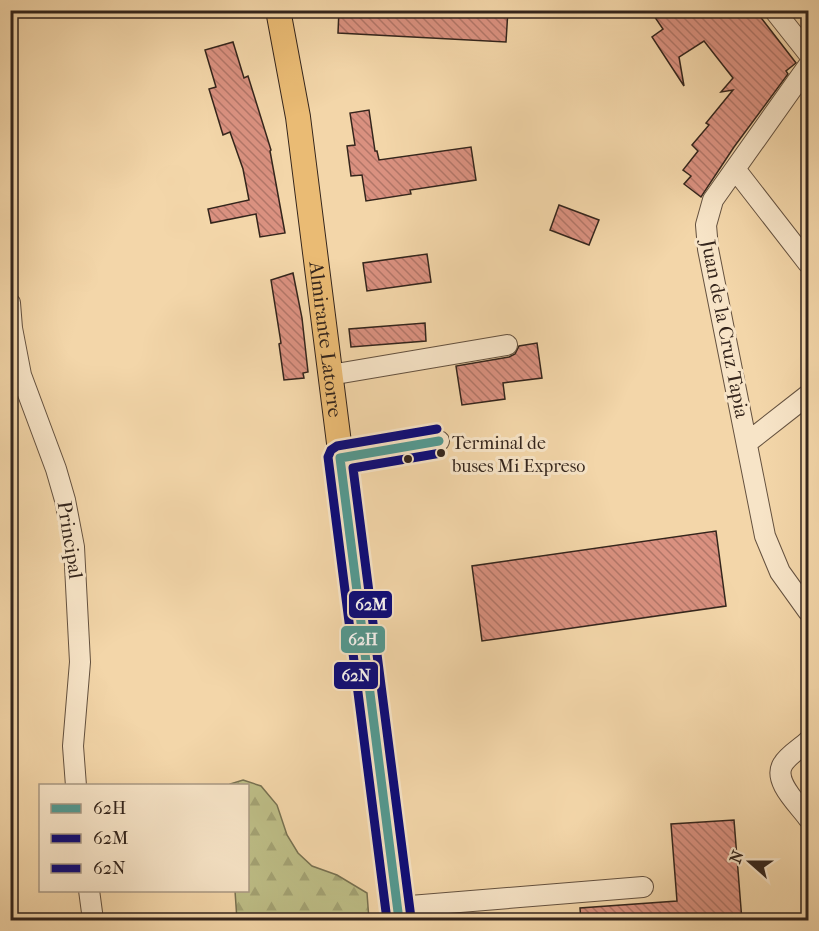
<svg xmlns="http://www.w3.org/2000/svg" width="819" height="931" viewBox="0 0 819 931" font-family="'IM FELL French Canon',serif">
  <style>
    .forest { fill: url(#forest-firs); stroke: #787151; stroke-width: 1.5 }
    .building { fill: url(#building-back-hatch); stroke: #34251c; stroke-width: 1.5 }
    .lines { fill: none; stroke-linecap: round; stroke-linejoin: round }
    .minor-casing { stroke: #64513f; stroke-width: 22 }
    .major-casing { stroke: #34251c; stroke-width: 26 }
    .minor { stroke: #f7e4c7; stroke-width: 20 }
    .major { stroke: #eabb74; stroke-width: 24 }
    .bus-1-casing { stroke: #f7e4c7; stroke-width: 14 }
    .bus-2-casing { stroke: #f7e4c7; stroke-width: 14 }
    .bus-3-casing { stroke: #f7e4c7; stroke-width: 14 }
    .bus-1 { stroke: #539a92; stroke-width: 9 }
    .bus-2 { stroke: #0a0a7a; stroke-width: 9 }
    .bus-3 { stroke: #0a0a7a; stroke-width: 9 }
    .bus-dot { fill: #34251c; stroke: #f7e4c7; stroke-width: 2 }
    .labels { text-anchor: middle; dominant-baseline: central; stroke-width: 6; stroke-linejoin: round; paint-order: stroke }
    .bus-label { font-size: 18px; fill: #34251c; stroke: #f7e4c7; text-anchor: start }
    .street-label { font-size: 20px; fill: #34251c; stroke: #f7e4c7 }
    .line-badge { stroke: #f7e4c7; stroke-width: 2 }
    .badge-label { font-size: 16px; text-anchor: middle; font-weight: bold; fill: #fff }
  </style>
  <defs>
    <pattern id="forest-firs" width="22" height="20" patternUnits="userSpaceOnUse" patternTransform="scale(1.5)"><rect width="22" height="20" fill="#bdbd86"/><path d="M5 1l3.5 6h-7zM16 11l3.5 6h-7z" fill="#a3a273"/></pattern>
    <pattern id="building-back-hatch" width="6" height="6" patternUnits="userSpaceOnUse" patternTransform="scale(1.5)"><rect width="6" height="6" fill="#da9180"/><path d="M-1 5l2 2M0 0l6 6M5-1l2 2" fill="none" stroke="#b27668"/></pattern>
  </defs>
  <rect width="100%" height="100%" fill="#f3d6a9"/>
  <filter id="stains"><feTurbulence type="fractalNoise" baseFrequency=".00333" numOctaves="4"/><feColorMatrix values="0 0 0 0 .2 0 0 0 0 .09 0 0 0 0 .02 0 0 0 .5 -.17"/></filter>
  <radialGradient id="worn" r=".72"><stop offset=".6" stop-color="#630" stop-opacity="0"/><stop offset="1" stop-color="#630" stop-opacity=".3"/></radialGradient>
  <path class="forest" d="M243,780L261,786L277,805L287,835L298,853L312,866L337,875L367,893L369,920H237L235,891L248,890V786L230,785V784Z"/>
  <path class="building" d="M339,10H508L506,42L338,33Z
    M650,10H755L796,63L786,71L788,74L734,147L701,197L684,184L691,176L683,170L698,151L692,145L709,125L706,123L733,90L721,92L733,78L704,41L679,57L684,86L652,37L663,29Z
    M233,42L244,78L248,76L271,150L270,151L285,233L260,237L256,214L211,223L208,209L249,200L243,169L230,132L223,135L209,89L216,87L205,50Z
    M369,110L375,151H377L379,160L471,147L476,180L410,190L411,194L366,201L362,175L351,176L347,146L355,145L350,113Z
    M559,205L599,220L589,245L550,230Z
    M427,254L431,282L367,291L363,263Z
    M293,273L302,318L308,372L303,373L304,378L284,380L279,344L281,343L271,280Z
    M425,323L426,341L351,347L349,329Z
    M537,343L542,378L503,383L505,399L462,405L456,366L509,357L515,354L519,346Z
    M716,531L726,606L482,641L472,566Z
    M734,820L742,921H581L580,908L677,901L671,824Z"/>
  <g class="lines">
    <defs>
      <path id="minor" d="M774,10L808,53
        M808,66L713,200L706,225L708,249L765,536L780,572L808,611
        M735,169L808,263
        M10,303L12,328L21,375L56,469L65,500L74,547L80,662L73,746L76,786
        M330,375L507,345
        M748,442L808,395
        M340,458L439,441
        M808,741C801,748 788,755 783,764C772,781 799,805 808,818
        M89,890L93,920
        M398,907L643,887"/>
      <g id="major">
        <path id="s1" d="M278,10L298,117L399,920"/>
      </g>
    </defs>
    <use href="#minor" class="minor-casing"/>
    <use href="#major" class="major-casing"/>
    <use href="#minor" class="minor"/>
    <use href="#major" class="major"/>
    <defs>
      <path id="bus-1" d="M399,920L340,458L439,441"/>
      <path id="bus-2" d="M411,918L353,468L441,453"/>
      <path id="bus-3" d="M387,920L328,457L331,450L337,446L437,429"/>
    </defs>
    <use href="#bus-1" class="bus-1-casing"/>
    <use href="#bus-2" class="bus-2-casing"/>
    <use href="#bus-3" class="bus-3-casing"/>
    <use href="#bus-1" class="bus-1"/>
    <use href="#bus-2" class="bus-2"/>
    <use href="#bus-3" class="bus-3"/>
  </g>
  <g class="bus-dot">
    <circle cx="441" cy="453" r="5"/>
    <circle cx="408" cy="459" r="5"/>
  </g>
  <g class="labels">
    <g class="bus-label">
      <text x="452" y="443">Terminal de<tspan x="452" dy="23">buses Mi Expreso</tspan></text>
    </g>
    <g class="street-label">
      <text transform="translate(725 329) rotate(79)">Juan de la Cruz Tapia</text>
      <text stroke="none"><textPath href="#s1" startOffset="333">Almirante Latorre</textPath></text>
      <text transform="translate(70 540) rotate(81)">Principal</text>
    </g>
  </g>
  <g class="line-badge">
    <rect x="348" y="590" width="45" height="29" rx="6" fill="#0a0a7a"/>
    <rect x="340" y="625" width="46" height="29" rx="6" fill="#539a92"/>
    <rect x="333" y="661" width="46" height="29" rx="6" fill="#0a0a7a"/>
  </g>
  <g class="badge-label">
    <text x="371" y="610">62M</text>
    <text x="363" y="645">62H</text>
    <text x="356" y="681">62N</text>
  </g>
  <rect width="819" height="931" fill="none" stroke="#f3d6a9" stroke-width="36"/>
  <rect x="12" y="12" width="795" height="907" fill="none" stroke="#34251c" stroke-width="3"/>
  <rect x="18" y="18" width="783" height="895" fill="none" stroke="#34251c" stroke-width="1.5"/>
  <rect x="39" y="784" width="210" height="108" fill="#f7e4c7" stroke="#a99883" stroke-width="1.5"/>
  <rect x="51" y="804" width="30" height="9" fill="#539a92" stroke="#a99883" stroke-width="1.5"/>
  <text x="93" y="814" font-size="18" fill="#34251c">62H</text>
  <rect x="51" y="834" width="30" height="9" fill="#0a0a7a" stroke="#a99883" stroke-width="1.5"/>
  <text x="93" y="844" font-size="18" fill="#34251c">62M</text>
  <rect x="51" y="864" width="30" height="9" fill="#0a0a7a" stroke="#a99883" stroke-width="1.5"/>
  <text x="93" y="874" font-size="18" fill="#34251c">62N</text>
  <g transform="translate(750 862) rotate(291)" stroke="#f7e4c7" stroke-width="4.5" paint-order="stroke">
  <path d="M0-4.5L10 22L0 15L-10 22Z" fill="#34251c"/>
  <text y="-9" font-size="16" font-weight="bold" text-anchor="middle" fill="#34251c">N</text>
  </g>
  <rect width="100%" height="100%" filter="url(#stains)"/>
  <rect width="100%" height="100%" fill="url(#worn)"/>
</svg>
